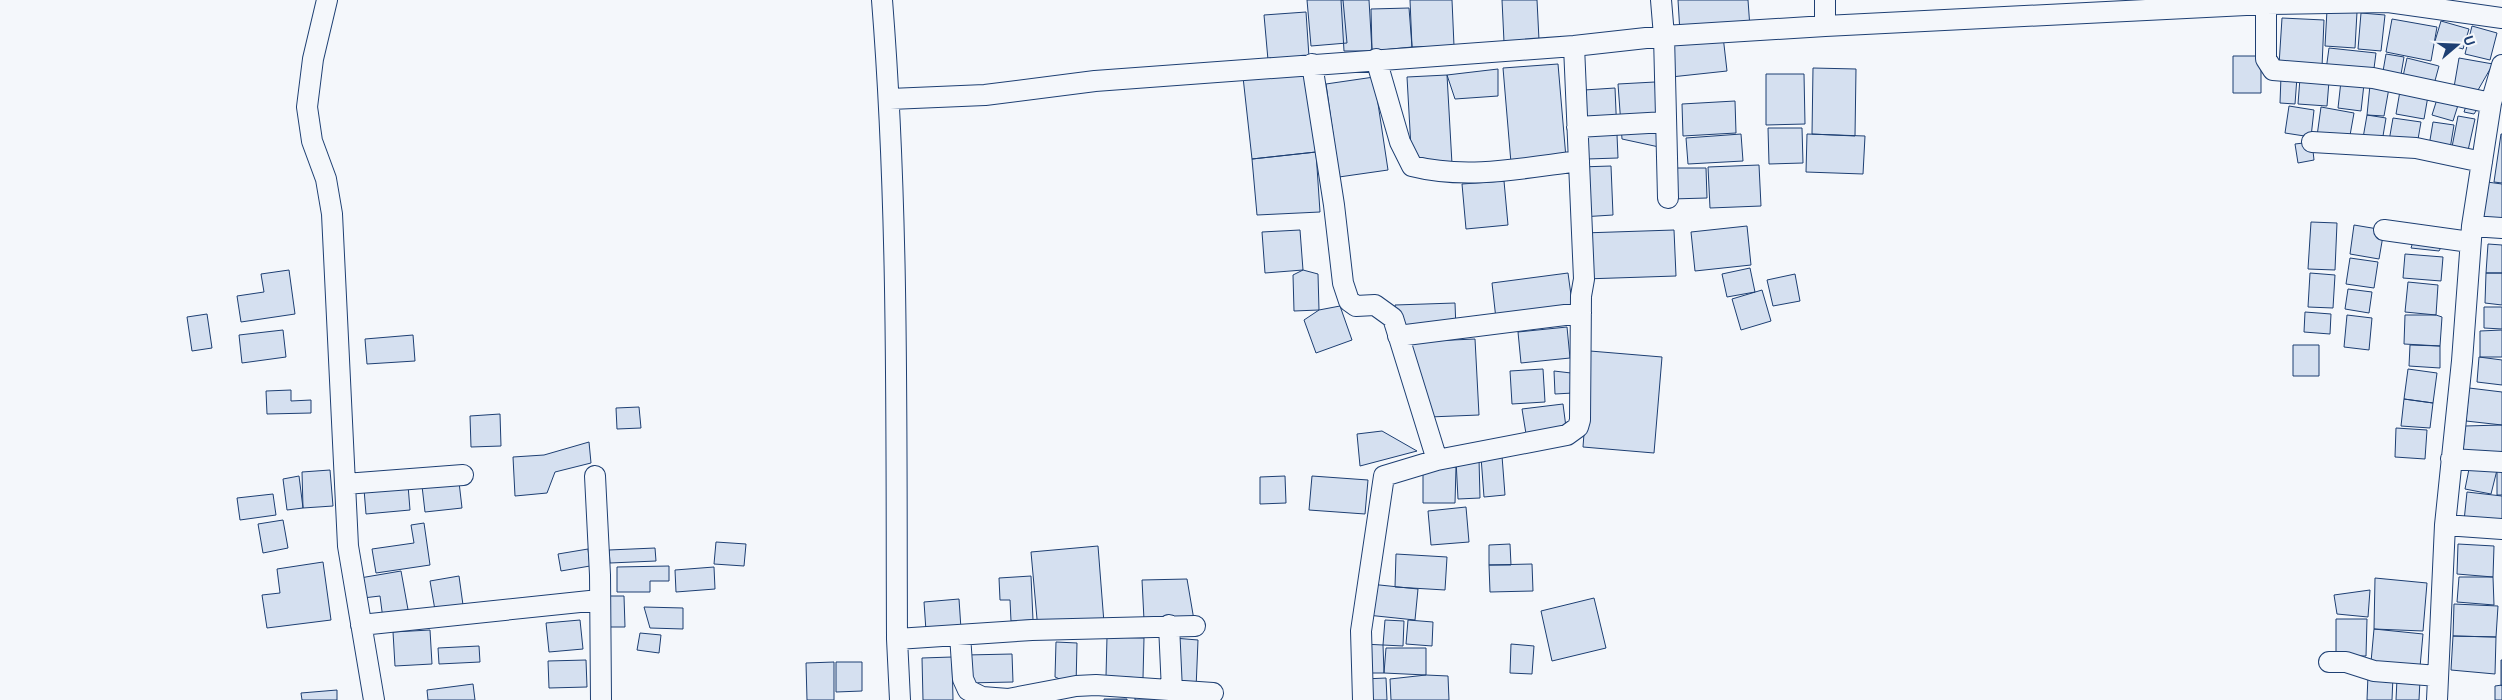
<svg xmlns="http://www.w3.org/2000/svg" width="2502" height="700" viewBox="0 0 2502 700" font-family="'DM Sans',sans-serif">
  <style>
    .building { fill: #d5e0f0; stroke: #1d3f73 }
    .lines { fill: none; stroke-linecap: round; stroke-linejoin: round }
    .minor-casing { stroke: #1d3f73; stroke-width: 22 }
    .minor { stroke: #f4f7fb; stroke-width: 20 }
  </style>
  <rect width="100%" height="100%" fill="#f4f7fb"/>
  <path class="building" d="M1307,0H1343L1347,43L1311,46Z
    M1341,0H1369L1372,51H1344Z
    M1410,0H1452L1454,46L1412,47Z
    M1502,0H1537L1539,40L1504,42Z
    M1678,0H1748L1750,28L1680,33Z
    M1409,8L1412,47L1372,51L1371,9Z
    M2327,10L2357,12L2355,48L2325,46Z
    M1306,12L1309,57L1268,60L1264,15Z
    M2361,13L2385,15L2381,51L2358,49Z
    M2282,18L2324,20L2322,67L2279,65Z
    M2392,19L2437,27L2431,61L2386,52Z
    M2441,21L2469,29L2463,49L2435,41Z
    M2472,26L2497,33L2490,60L2465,54Z
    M1723,36L1727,71L1671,77L1667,41Z
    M2329,48L2376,53L2373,76L2326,70Z
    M2386,54L2404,57L2400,80L2382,77Z
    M2233,56H2261V93H2233Z
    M2407,58L2439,66L2433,88L2402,81Z
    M2459,58L2493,64L2474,97L2453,93Z
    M1558,64L1566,158L1511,163L1503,68Z
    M1813,68L1856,69L1855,136L1812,134Z
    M1498,69V96L1455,99L1447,75Z
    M1307,70L1316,152L1252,159L1243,77Z
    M1766,74H1804L1805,124L1766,125Z
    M1447,75L1452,164L1412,166L1407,77Z
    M2281,76L2297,77L2295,104L2280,103Z
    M1374,77L1388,170L1339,177L1326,84Z
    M2300,78L2329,81L2327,106L2298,104Z
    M2341,81L2364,84L2361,111L2338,108Z
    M1655,82L1659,147L1622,139L1618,84Z
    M2370,85L2389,88L2384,116L2367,115Z
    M1615,88L1618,158L1587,159L1584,90Z
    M2400,91L2428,96L2424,119L2396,114Z
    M2438,96L2459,102L2453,121L2432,115Z
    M1735,101L1736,133L1683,136L1682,104Z
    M2467,103L2480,105L2474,114L2464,112Z
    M2289,106L2314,110L2311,137L2285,133Z
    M2321,107L2354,113L2349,141L2317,136Z
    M2367,115L2386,118L2382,142L2363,138Z
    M2458,116L2475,119L2467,155L2451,152Z
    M2393,118L2421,122L2417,145L2389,141Z
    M2433,122L2454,125L2450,149L2429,146Z
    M1768,128H1802L1803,163L1769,164Z
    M1741,134L1743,161L1688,164L1686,138Z
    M1807,134L1865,136L1863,174L1806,172Z
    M2501,134H2502V183L2494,182Z
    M2312,142L2314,160L2298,163L2295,144Z
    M1316,152L1320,212L1257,215L1252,159Z
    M1759,165L1761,206L1710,208L1708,167Z
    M1611,166L1613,215L1581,217L1579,167Z
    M1671,168H1706L1707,198L1671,199Z
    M1504,181L1508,225L1466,229L1462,184Z
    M2487,182L2502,184V223L2482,220Z
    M2311,222L2337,223L2335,270L2308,269Z
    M2354,225L2384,230L2379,259L2350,254Z
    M1747,226L1751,265L1695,271L1691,232Z
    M1300,230L1303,270L1265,273L1262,232Z
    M1674,230L1676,276L1584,279L1583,233Z
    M2414,239L2443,244L2439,251L2411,248Z
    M2488,244L2502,245V273H2486Z
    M2405,254L2443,257L2441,281L2403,278Z
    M2350,258L2378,262L2374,288L2346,284Z
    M1750,268L1755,292L1727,297L1722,274Z
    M289,270L295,314L241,322L237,296L264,292L261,274Z
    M1303,270L1318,274L1319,310L1294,311L1293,275Z
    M1568,273L1573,310L1496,319L1492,283Z
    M2310,273L2335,275L2333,308L2308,307Z
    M2486,273H2502V305L2485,303Z
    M1795,274L1800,301L1773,306L1767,280Z
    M2408,282L2438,285L2436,315L2405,312Z
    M2348,289L2372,292L2369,313L2345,309Z
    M1762,290L1771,321L1741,330L1732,299Z
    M1455,303L1456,329L1396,331L1395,305Z
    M1340,306L1352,340L1316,353L1304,320L1319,310Z
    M2484,307H2502V329L2484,328Z
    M2305,312L2331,314L2330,334L2304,332Z
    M207,314L212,348L192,351L187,317Z
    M2347,315L2372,318L2369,350L2344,347Z
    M2405,315H2436L2442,317L2440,346L2404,344Z
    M1567,327L1570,358L1521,363L1518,332Z
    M283,330L286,357L242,363L239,335Z
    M2502,330V357H2480V331Z
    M413,335L415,361L367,364L365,339Z
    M1475,339L1479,415L1429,417L1407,342Z
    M2293,345H2319V376H2293Z
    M2410,345L2440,346V368L2409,366Z
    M1590,351L1662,357L1654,453L1583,447Z
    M2479,357L2502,360V385L2477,382Z
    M1543,369L1545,402L1512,404L1510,371Z
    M2408,369L2437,373L2433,403L2404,399Z
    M1554,371L1571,373L1573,393L1555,394Z
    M2469,388L2502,392V425L2466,421Z
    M291,390V401L311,400V413L267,414L266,391Z
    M2404,399L2433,403L2430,428L2401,426Z
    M1563,404L1567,435L1527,440L1522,409Z
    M639,407L641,428L617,429L616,408Z
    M500,414L501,446L471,447L470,416Z
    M2502,425V457L2463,453L2465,426Z
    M2396,428L2427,430L2425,459L2395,457Z
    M1382,431L1417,451L1360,466L1357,434Z
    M589,442L591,463L555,472L547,493L515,496L513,457L544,455Z
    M1502,456L1505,495L1484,497L1481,457Z
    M1479,459L1480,498L1458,499L1456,460Z
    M2470,464L2497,470L2491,494L2465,489Z
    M1423,467H1456L1455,503H1423Z
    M330,470L333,506L303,508L302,472Z
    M2497,470H2502V495H2497Z
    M299,476L303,508L287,510L283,479Z
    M1285,476L1286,503L1260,504V477Z
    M1312,476L1368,480L1365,514L1309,510Z
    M459,482L462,508L425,512L422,486Z
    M408,485L410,510L366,514L364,489Z
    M2467,492L2502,496V525L2464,521Z
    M273,494L276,515L240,520L237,498Z
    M1466,507L1469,542L1431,545L1428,511Z
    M283,520L288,548L263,553L258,524Z
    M424,523L430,565L376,573L372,549L414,543L411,525Z
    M716,542L746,544L744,566L714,564Z
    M1510,544L1511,565H1489V545Z
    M2458,544L2494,546L2493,577L2457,574Z
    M1098,546L1104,623L1038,630L1031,552Z
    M655,548L656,561L610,563L609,550Z
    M588,549L590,566L561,571L558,554Z
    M1396,554L1447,557L1445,590L1395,587Z
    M323,562L331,620L267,628L262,595L280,593L277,569Z
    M1532,564L1533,591L1490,592L1489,565Z
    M669,566V581H650V592H617V567Z
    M714,567L715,589L676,592L675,570Z
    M401,571L409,615L383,619L380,596L363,598L360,578Z
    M459,576L463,605L435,610L430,581Z
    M1031,576L1033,620L1011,621L1010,600H1000L999,578Z
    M2459,577H2493L2494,605L2457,602Z
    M2375,578L2427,583L2423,631L2374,629Z
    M1187,579L1195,626L1144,620L1142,580Z
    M1370,584L1418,589L1415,620L1367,615Z
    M2370,590L2368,617L2337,614L2334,595Z
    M605,596H624L625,627H605Z
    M1594,598L1606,648L1552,661L1541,611Z
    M959,599L961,629L926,631L924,602Z
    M2454,604L2498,606L2496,637L2453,636Z
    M644,607L683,608V629L650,628Z
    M2336,619H2367L2366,656H2336Z
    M580,620L583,649L549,652L546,623Z
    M1385,620L1404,621L1403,646L1383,645Z
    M1408,620L1433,622L1432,646L1406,644Z
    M2374,629L2423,634L2420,667L2371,662Z
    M430,630L432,664L395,666L393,632Z
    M640,633L661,635L659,653L637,650Z
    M2453,636L2496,637L2495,674L2451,670Z
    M1107,637L1144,638L1143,678L1106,676Z
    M1174,638L1198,640L1196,689L1171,688Z
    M1056,642L1077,643L1076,686L1055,677Z
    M1363,644L1383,645L1384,673H1363Z
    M1511,644L1534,646L1532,674L1510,673Z
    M479,646L480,662L439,664L438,648Z
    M1386,648H1426V675L1384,673Z
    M1012,654L1013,682L966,683V655Z
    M952,657L953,700H923L922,658Z
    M586,660L587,687L549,688L548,661Z
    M2501,660H2502V685L2501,686Z
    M834,662V700H807L806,663Z
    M836,662H862V691L836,692Z
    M1426,675L1448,676L1449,700H1391L1390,679Z
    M2368,675L2393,676L2392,700H2367Z
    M1386,678L1387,700H1365L1364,679Z
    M2397,679L2420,680L2419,700H2396Z
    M473,684L475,700H428L427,690Z
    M2502,685V700H2495V686Z
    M337,690V700H302L301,693Z
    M1135,696L1170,700H1135Z
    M1104,699H1127V700H1104Z"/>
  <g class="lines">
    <defs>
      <path id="minor" d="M327,0L313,59L307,107L312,141L326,179L332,214L348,546L374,700
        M882,0C899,212 896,426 897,639L900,700
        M1661,0L1664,36L1668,198
        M2266,4V59L2273,70L2373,78L2491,103
        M1825,26V0
        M1376,59L1400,142L1412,166C1467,180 1523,168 1579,161
        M1312,64L1334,205L1343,283L1349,301L1356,306L1375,305L1393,318L1437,460
        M890,99L985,95L1095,81L1574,46L1664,36L1825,26L2266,4L2388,2L2502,18
        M1577,127L1666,122
        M2312,142L2416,148L2482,162
        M2472,226L2502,228
        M2384,230L2470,242
        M1398,336L1581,313
        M2451,459L2502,462
        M595,476L600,575L601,700
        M345,484L463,475
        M2445,525L2502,529
        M361,625L599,600
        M1169,625L1172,691
        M960,635L963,679L968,690L982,697L1008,699L1076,686L1096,685L1213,693
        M897,639L1032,630L1195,626
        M2329,662H2346L2374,671L2438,676
        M1363,700L1361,631L1384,476L1437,460L1567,435L1578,427L1580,420L1581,296L1584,279L1574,46
        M2437,700L2445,525L2462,361L2472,226L2491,103L2502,65"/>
    </defs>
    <use href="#minor" class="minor-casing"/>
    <use href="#minor" class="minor"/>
  </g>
  <g transform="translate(2457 45) rotate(71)" stroke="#f4f7fb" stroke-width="4" paint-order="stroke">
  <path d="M0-4L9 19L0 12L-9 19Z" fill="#1d3f73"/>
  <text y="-8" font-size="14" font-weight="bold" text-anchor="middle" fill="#1d3f73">U</text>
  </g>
</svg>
